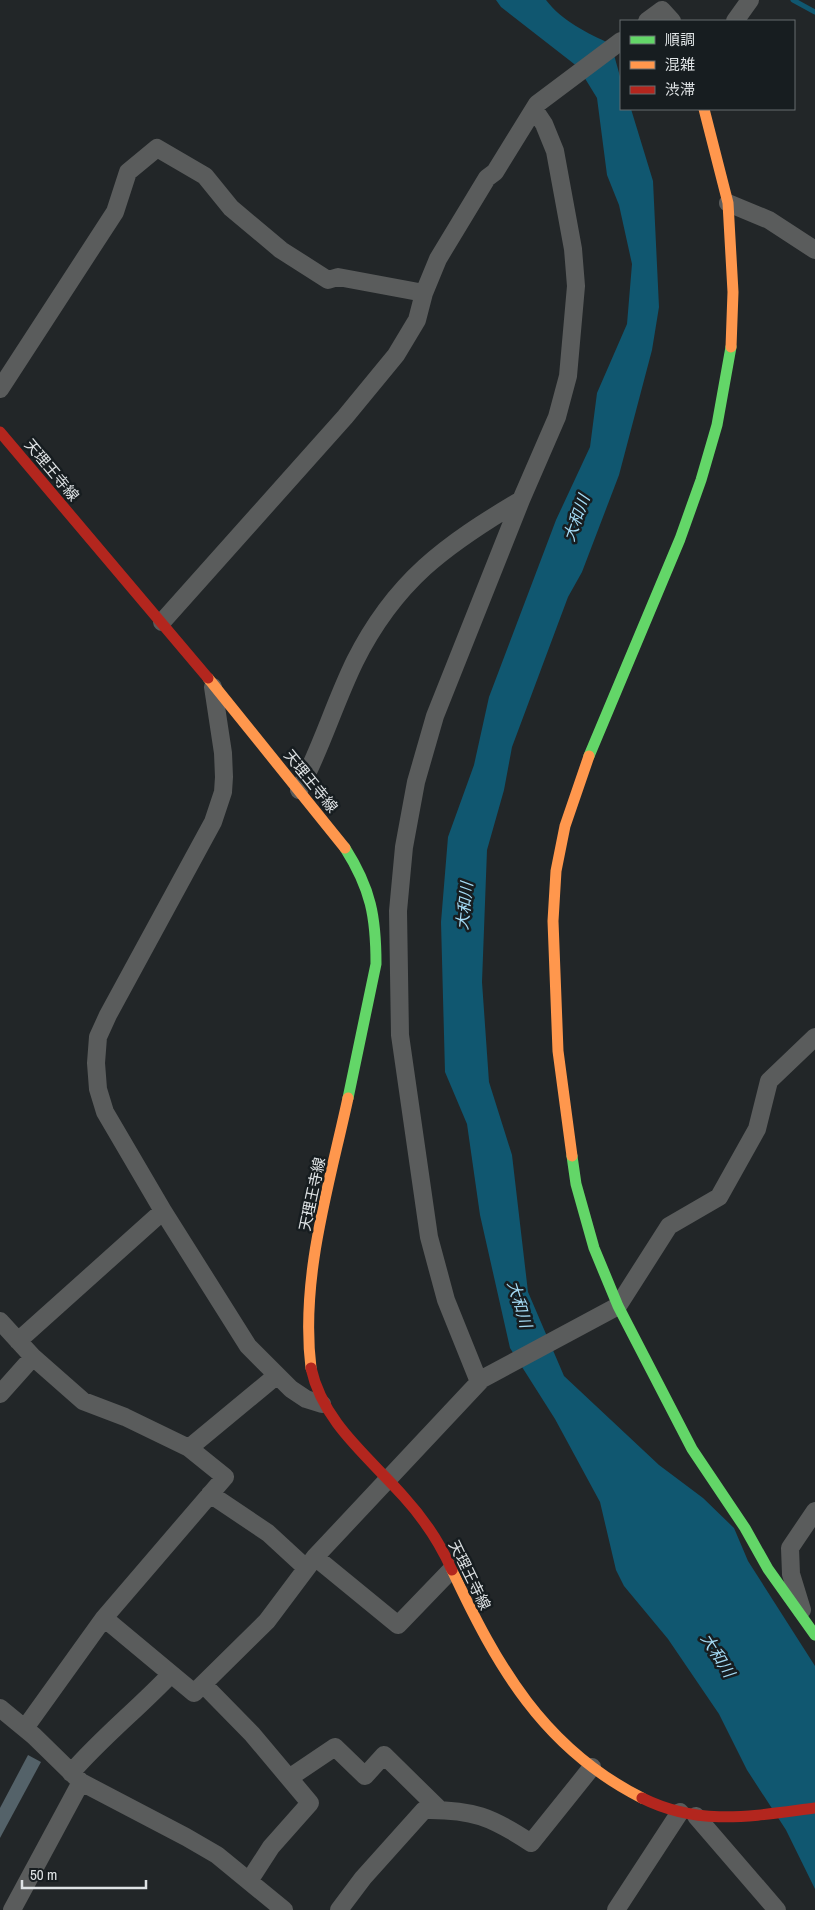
<svg xmlns="http://www.w3.org/2000/svg" width="815" height="1910" viewBox="0 0 815 1910" font-family="'Archivo Narrow','Noto Sans JP',sans-serif">
  <style>
    .water { fill: #105770 }
    .lines { fill: none; stroke-linecap: round; stroke-linejoin: round }
    .stream { stroke: #105770; stroke-width: 5 }
    .building { fill: #546269 }
    .street { stroke: #5a5c5c; stroke-width: 18 }
    .fast { stroke: #63d668; stroke-width: 11 }
    .slow { stroke: #ff974d; stroke-width: 11 }
    .jam { stroke: #b3261e; stroke-width: 11 }
    .labels { text-anchor: middle; dominant-baseline: central; stroke-width: 5; stroke-linejoin: round; paint-order: stroke }
    .street-label { font-size: 15px; fill: #dfe3e5; stroke: #171d20 }
    .water-label { font-size: 16px; font-style: italic; fill: #a4dbf5; stroke: #171d20 }
  </style>
  <rect width="100%" height="100%" fill="#222628"/>
  <path class="water" d="M496,0H546C562,21 587,33 611,44L621,80V109H631L653,181L659,307L652,350L619,475L582,572L568,597L512,747L504,790L487,850L482,982L489,1082L512,1155L528,1292L564,1376L659,1465L703,1498L734,1528L748,1561L815,1666V1889L786,1830L747,1770L719,1714L668,1639L624,1586L616,1570L600,1502L555,1419L510,1348L480,1215L467,1124L445,1072L441,922L448,837L474,765L489,697L556,520L590,447L597,393L627,324L632,264L619,205L607,175L597,98L578,67L501,7Z"/>
  <g class="lines">
    <path class="stream" d="M793,0L815,12"/>
  </g>
  <path class="building" d="M28,1755L41,1762L0,1838V1808Z"/>
  <g class="lines">
    <path class="street" d="M662,10L672,21
      M647,21L662,10
      M735,21L750,0
      M728,203L769,220L815,250
      M0,389L115,212L128,172L157,148L205,176L231,208L281,250L328,280L338,277L424,293
      M162,622L345,417L396,355L417,320L424,293L438,259L487,178L495,172L537,104L621,41
      M213,687L223,753L224,777L223,792L213,822L108,1015L98,1037L96,1063L98,1089L105,1112L163,1211L248,1346L291,1389L306,1399L322,1404
      M299,790C321,749 334,704 355,661C395,581 445,545 521,500
      M0,1321L33,1357L83,1401L125,1417L189,1448L225,1477L104,1618L25,1728
      M18,1341L163,1211
      M479,1382L446,1300L429,1237L400,1035L398,911L404,847L416,782L435,716L521,500L557,417L568,376L576,286L573,249L555,151L544,124L534,109
      M0,1394L33,1357
      M189,1448L276,1376
      M210,1494L268,1533L306,1568
      M315,1557L398,1625L452,1569
      M802,1610L791,1574L790,1548L815,1511
      M104,1618L194,1693L267,1621L315,1557L482,1379L618,1306L669,1226L719,1197L757,1129L769,1081L815,1037
      M203,1684L252,1734L310,1803L271,1847L249,1881
      M0,1708L34,1736L81,1782L186,1837L217,1855L284,1910
      M71,1773C102,1737 139,1708 171,1674
      M289,1778L335,1747L365,1776L384,1755L440,1810
      M696,1816L777,1910
      M12,1910L81,1782
      M339,1910L363,1878L424,1810C472,1809 492,1817 531,1843L592,1767
      M616,1910L680,1812"/>
    <path class="fast" d="M589,756L680,539L701,480L717,425L731,347
      M345,848C371,889 376,917 376,964L348,1098
      M572,1156L576,1184L594,1248L618,1306L692,1449L745,1528L768,1569L815,1635"/>
    <path class="slow" d="M704,109L728,203L733,292L731,347
      M208,678L345,848
      M572,1156L558,1051L553,921L556,871L565,826L589,756
      M311,1368C300,1278 329,1186 348,1098
      M452,1570C497,1666 543,1748 642,1798"/>
    <path class="jam" d="M0,432L208,678
      M311,1368C323,1423 369,1457 404,1497C424,1519 440,1543 452,1570
      M642,1798C700,1827 753,1816 815,1808"/>
  </g>
  <g class="labels">
    <g class="street-label">
      <text transform="translate(52 470) rotate(50)">天理王寺線</text>
      <text transform="translate(311 781) rotate(51)">天理王寺線</text>
      <text transform="translate(312 1194) rotate(-78)">天理王寺線</text>
      <text transform="translate(470 1575) rotate(64)">天理王寺線</text>
    </g>
    <g class="water-label">
      <text transform="translate(576 518) rotate(-70)">大和川</text>
      <text transform="translate(464 906) rotate(-84)">大和川</text>
      <text transform="translate(520 1304) rotate(73)">大和川</text>
      <text transform="translate(718 1655) rotate(58)">大和川</text>
    </g>
  </g>
  <rect x="620" y="20" width="175" height="90" fill="#171d20" stroke="#676c6f"/>
  <rect x="630" y="36" width="25" height="8" fill="#63d668" stroke="#676c6f"/>
  <text x="665" y="45" font-size="15" fill="#dfe3e5">順調</text>
  <rect x="630" y="61" width="25" height="8" fill="#ff974d" stroke="#676c6f"/>
  <text x="665" y="70" font-size="15" fill="#dfe3e5">混雑</text>
  <rect x="630" y="86" width="25" height="8" fill="#b3261e" stroke="#676c6f"/>
  <text x="665" y="95" font-size="15" fill="#dfe3e5">渋滞</text>
  <path d="M22 1880v8h124v-8" fill="none" stroke="#dfe3e5" stroke-width="2.5"/>
  <text x="30" y="1880" font-size="15" fill="#dfe3e5" stroke="#171d20" stroke-width="4" paint-order="stroke">50 m</text>
</svg>
